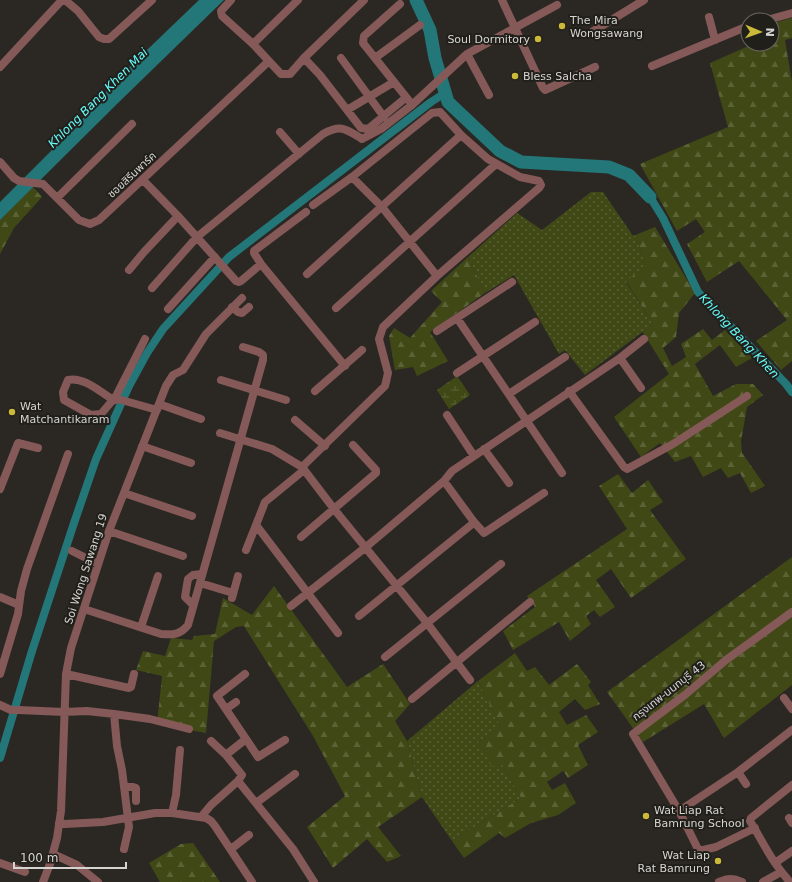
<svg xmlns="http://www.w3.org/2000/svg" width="792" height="882" viewBox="0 0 792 882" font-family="'DejaVu Sans','Noto Sans Thai',sans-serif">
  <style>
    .grass { fill: url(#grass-dots) }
    .forest { fill: url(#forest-firs) }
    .wetland { fill: url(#wetland-marsh) }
    .water { fill: #247779 }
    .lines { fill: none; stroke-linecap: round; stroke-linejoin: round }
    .canal { stroke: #247779; stroke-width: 8 }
    .river { stroke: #247779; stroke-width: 13 }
    .minor { stroke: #845957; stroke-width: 8 }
    .poi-dot { fill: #cbba39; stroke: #211f1a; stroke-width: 1.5 }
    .labels { text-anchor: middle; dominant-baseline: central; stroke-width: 4; stroke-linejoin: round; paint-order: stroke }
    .poi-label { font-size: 11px; fill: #d5d4d1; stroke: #211f1a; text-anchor: start }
    .street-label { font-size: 11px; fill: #d5d4d1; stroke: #211f1a }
    .water-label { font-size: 12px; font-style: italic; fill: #65fcfe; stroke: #211f1a }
  </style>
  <defs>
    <pattern id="grass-dots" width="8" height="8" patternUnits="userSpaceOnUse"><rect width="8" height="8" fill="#404915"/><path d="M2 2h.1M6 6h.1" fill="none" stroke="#5b6236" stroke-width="1.8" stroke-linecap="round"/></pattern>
    <pattern id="forest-firs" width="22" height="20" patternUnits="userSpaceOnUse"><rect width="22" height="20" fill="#404915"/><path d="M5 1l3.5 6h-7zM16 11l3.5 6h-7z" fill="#5b6236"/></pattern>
    <pattern id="wetland-marsh" width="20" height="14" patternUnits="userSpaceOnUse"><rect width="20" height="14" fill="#404915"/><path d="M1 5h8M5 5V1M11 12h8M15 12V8" fill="none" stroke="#5b6236"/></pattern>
  </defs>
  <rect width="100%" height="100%" fill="#2b2824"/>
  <path class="grass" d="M591,192H603L638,243L646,266L626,282L653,324L585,375L565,350L559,354L514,275L485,293L468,257L517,213L542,230Z
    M478,681L501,727L478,742L502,764L521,798L452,841L422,797L407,741Z"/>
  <path class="forest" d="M792,18V38L785,40L792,82V361L781,370L756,341L787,320L739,261L707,282L687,244L705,232L696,219L677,231L640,164L728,127L710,63L753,44H772V23Z
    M33,187L42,197L14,228L0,254V220Z
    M655,227L695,293L679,313L676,337L663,348L672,366L686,357L681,344L703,329L712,340L725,330L752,358L736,367L720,345L695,364L713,396L736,384H753L763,395L747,407L741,441L742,453L765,486L751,493L740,473L728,478L721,468L703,477L691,456L675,462L660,443L641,457L614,417L669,374L642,331L653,324L626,281L646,266L638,243L633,236Z
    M468,257L485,293L430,332L448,361L417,376L413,367L395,370L389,336L394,328L410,338L442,302L431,291Z
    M618,474L632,493L648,480L663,502L650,510L686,559L631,598L611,569L596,580L615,607L600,617L594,610L586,616L591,624L570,641L559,622L513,650L503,631L535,607L527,596L627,529L599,486Z
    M792,557V685L724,738L704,704L643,742L607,692Z
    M274,586L347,687L383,664L410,704L395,721L407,741L422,797L378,827L401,856L387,862L367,839L333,868L307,827L345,796L313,736L244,626L236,627L214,641L206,733L157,724L162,676L136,670L143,651L165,656L171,638L192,640L194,636L215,634L223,598L252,615Z
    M515,653L527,671L535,667L549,685L577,664L591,682L588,685L600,704L585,710L575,699L559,712L567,725L586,715L598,732L578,745L588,765L568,778L563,771L547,782L552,790L565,783L576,803L558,815L531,823L505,838L499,833L464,858L452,841L521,798L502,764L492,767L478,742L501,727L478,681Z
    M193,843L220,882H160L149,863L181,844Z"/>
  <path class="wetland" d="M457,376L470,395L449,409L437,390Z"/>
  <path class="water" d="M199,0H224L119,102L0,220V202L77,125L122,74Z"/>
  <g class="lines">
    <path class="canal" d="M650,197L663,218L698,292L786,384L792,392
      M0,758L32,651L74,523L96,459L129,386L147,353L163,329L229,257L431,102L445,93"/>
    <path class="river" d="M416,0L430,30L435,58L448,102L500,151L521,162L609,167L629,175L650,197"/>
    <path class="minor" d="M65,0L78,11L99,37L104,39H109L152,0
      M231,0L221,11L222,16L253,44L281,74H290L304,58L364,0
      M502,0L543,88L545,90L595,67
      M400,4L364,36L363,43L410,102
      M709,17L715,40
      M767,20L792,13
      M592,32L644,0
      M253,44L298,0
      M467,54L489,95
      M304,58L320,75L361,128L368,129L403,100
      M341,58L384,117
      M375,58L420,25
      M652,66L748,26
      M0,67L62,0
      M347,110L394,82
      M280,132L299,154
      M0,162L14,178L19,181L43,184L79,220L90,224L99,220L269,61
      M352,177L382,207L437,276
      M143,180L178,216L236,281L239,282L241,281L261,264
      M57,198L132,124
      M306,212L254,251V253L261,264L345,366
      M129,270L144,252L178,216
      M307,274L461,135
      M152,288L197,237L323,134C341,124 346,129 362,139L381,129L412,105L467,54L557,5
      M232,307L238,312L242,313L249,307
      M336,308L496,164
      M168,309L215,257
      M457,318L562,473
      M437,331L512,282
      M145,339L114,400C101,393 84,376 68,380L63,392L64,400L91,415L101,414L112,401L118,399L157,410
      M620,358L641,388
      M457,373L535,322
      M221,380L286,400
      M315,391L362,350
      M569,391L624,467L627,469L673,444L747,396
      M509,394L565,357
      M159,404L201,419
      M447,415L474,456
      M295,420L325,446
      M220,433L272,449L302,467L334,509L427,623L470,680
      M142,446L191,463
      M484,449L509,483
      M302,467L385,386L388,373L379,339L383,327L437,276L539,188L541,185L539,181L520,177L488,159L461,135L440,112L432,113L352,177L313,205
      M304,470L265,502L256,525L338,633
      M444,481L474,522L484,533L544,493
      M0,489L18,443L38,448
      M124,493L192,516
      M109,531L183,556
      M301,537L376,473V470L353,445
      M246,550L256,525
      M72,551L98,564
      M200,583L233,593
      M0,597L19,605
      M232,598L238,576
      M193,605L185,597L188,579L193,575L202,574
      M291,606L366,547L444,481L452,471L620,358L644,339
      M84,609L161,634C173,635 180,635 188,625L263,360V355L259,352L243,347
      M359,616L471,525
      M141,627L158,576
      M385,657L501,564
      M0,674L18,614L21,591L27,569L68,454
      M66,674L129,688L131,687L134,674
      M245,674L217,696L246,739
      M784,698L792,709
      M412,699L530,602
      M0,705L11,710H19L64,712L87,711L114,714L150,719L189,729
      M226,709L236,702
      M114,714L117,746L122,770L129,827L124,849
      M211,741L226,755
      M738,772L746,784
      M238,781L242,775L226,755L227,754L246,739L258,757L285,740
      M124,787H133L136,788V801
      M256,803L295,774
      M679,811L738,772L792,730
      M172,813L176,795L180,750
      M201,817L211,805L238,781L293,849L314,882
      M789,818L792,823
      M59,823L65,824L103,822L155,813H172L206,818L211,821L215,826L252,882
      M755,828L716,847L699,851L679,811L633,734L686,694L726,660L792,612
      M231,849L249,835
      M53,854L77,865L98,882
      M0,863L25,872
      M775,863L792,851
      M43,882L50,864L57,838L61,811L66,674L71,648L109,531L166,386L173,375L183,370L206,334L242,298
      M719,882C728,878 733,878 742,882
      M763,882L781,872
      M790,882C773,864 763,842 750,821L751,818L792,785"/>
  </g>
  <g class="poi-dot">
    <circle cx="562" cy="26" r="4"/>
    <circle cx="538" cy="39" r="4"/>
    <circle cx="515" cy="76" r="4"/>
    <circle cx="12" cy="412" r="4"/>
    <circle cx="646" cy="816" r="4"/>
    <circle cx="718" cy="861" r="4"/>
  </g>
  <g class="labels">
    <g class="poi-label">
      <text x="570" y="20">The Mira<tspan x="570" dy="13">Wongsawang</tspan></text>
      <text x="530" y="39" text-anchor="end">Soul Dormitory</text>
      <text x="523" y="76">Bless Salcha</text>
      <text x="20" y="406">Wat<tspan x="20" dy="13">Matchantikaram</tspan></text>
      <text x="654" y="810">Wat Liap Rat<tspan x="654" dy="13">Bamrung School</tspan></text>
      <text x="710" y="855" text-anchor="end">Wat Liap<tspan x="710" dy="13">Rat Bamrung</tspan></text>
    </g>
    <g class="street-label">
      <text transform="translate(132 175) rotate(-43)">ซอยสิรีนพาร์ค</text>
      <text transform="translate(86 569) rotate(-72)">Soi Wong Sawang 19</text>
      <text transform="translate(669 691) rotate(-38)">กรุงเทพ-นนทบุรี 43</text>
    </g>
    <g class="water-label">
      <text transform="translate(98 98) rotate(-45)">Khlong Bang Khen Mai</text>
      <text transform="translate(739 336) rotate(47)">Khlong Bang Khen</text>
    </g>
  </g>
  <g transform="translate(760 32) rotate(92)"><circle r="19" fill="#211f1a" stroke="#696763"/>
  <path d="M0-3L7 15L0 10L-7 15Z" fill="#cbba39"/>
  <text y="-6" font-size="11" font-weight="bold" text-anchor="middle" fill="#d5d4d1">N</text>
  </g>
  <path d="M14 862v6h112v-6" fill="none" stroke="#d5d4d1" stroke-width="2"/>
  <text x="20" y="862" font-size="12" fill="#d5d4d1" stroke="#211f1a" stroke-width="3" paint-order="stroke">100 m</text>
</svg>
